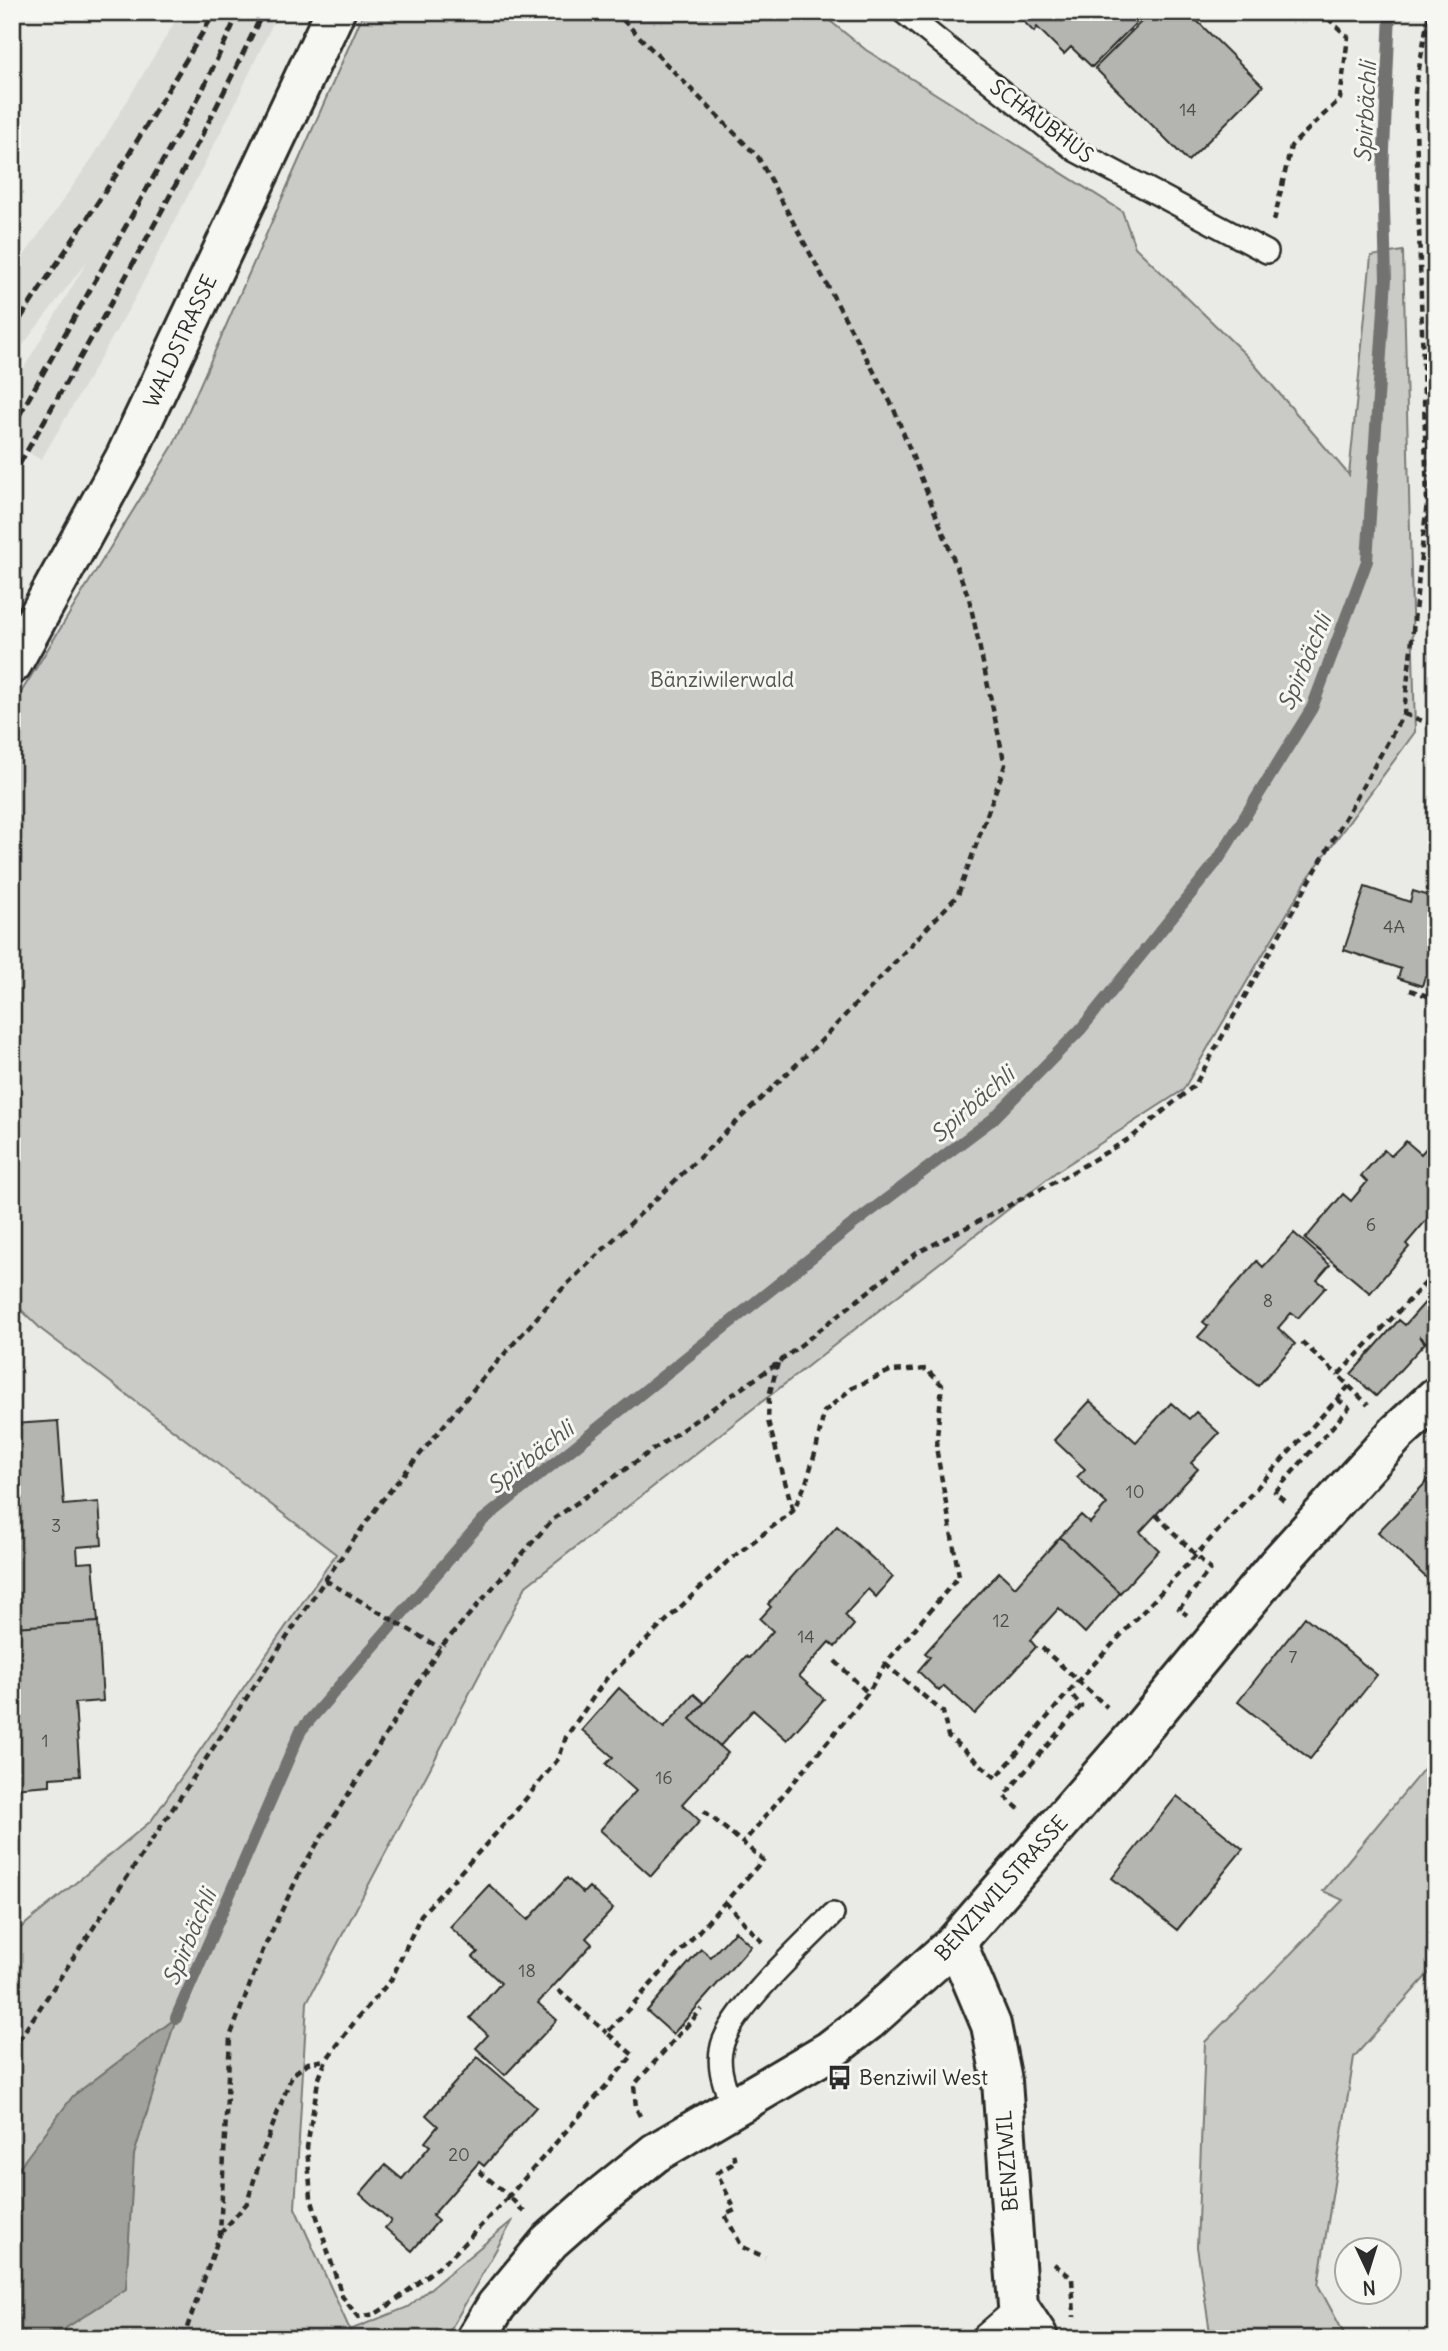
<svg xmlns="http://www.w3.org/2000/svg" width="1448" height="2351" viewBox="0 0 1448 2351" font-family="Delius,sans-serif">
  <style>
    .built { fill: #dadad6 }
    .green { fill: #cacac7; stroke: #7a7a79; stroke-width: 2 }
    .water { fill: #a1a19e; stroke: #727270; stroke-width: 2 }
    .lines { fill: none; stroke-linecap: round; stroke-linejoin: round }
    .stream { stroke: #727270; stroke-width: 12 }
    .building { fill: #b4b4b1; stroke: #2b2b2b; stroke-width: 2 }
    .lane-casing { stroke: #2b2b2b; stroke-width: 26 }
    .street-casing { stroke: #2b2b2b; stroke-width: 44 }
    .path { stroke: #2b2b2b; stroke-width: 4.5; stroke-dasharray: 7 5; stroke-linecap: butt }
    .lane { stroke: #f6f6f2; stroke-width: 21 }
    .street { stroke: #f6f6f2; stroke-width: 38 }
    .rail { stroke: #2b2b2b; stroke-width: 5; stroke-dasharray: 10 5; stroke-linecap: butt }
    .labels { text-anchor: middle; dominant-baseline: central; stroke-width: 6; stroke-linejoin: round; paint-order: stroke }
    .number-label { font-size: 18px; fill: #4d4d4c }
    .street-label { font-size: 21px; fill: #2b2b2b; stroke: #f6f6f2 }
    .park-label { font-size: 21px; fill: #535352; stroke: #f6f6f2 }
    .poi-label { font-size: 21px; fill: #2b2b2b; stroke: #f6f6f2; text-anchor: start }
    .water-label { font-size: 23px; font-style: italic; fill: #545453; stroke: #f6f6f2 }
  </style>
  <rect width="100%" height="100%" fill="#eaeae6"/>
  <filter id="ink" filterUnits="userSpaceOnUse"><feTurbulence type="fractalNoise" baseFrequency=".0143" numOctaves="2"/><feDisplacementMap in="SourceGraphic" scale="14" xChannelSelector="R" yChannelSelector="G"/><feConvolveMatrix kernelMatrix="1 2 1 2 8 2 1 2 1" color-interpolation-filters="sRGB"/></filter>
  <g filter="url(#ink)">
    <path class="built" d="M181,12H278L232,110L134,300L41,460L12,442V388L88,260L12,359V273L93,157Z"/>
    <path class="green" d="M364,12H819L866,50L1122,211L1135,247L1248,357L1349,475L1371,256L1403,251L1415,732L1308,878L1183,1090L1056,1172L526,1586L307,2002L295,2208L350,2330L408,2307L513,2220L445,2339H12V1935L151,1821L336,1554L42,1330L12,1301V707L174,444Z
      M1436,1754V1965L1354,2057L1318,2285L1347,2339H1211L1197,2247L1205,2042L1343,1900L1323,1891Z"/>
    <path class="water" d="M176,2018L134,2155L126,2289L66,2328L61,2339H12V2177L73,2096Z"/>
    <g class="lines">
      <path class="stream" d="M176,2018L301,1730L483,1520L852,1225L993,1119L1081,1029L1218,860L1312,708L1367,561L1386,279L1383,174L1390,12"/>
    </g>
    <path class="building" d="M1027,12H1147L1092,67L1071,47L1064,54L1037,27L1034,32L1021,19Z
      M1151,12H1188L1263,86L1188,161L1095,68Z
      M1365,887L1410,902L1413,891L1436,898V980L1425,976L1422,986L1398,978L1401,969L1344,950Z
      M1436,1137V1209L1406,1244L1409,1247L1370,1293L1305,1239L1343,1194L1351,1201L1367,1182L1361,1176L1384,1150L1391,1156L1406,1141L1421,1154Z
      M1294,1233L1330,1265L1317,1280L1326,1287L1298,1318L1291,1313L1278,1328L1295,1344L1258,1386L1198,1337L1208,1326L1203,1322L1257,1261L1263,1267Z
      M1436,1290V1341L1431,1346L1419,1336L1425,1343L1376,1396L1351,1374L1399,1320L1405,1325Z
      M1090,1401L1136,1442L1171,1403L1189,1419L1196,1412L1219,1433L1191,1463L1198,1469L1140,1532L1159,1550L1120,1593L1060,1537L1081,1515L1090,1523L1107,1504L1077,1477L1085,1469L1054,1440Z
      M58,1421L64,1505L99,1502L102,1545L77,1547L78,1563L93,1562L98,1622L12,1627L13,1424Z
      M1436,1472V1587L1378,1532Z
      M837,1526L893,1577L876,1597L868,1589L845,1615L854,1625L835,1647L829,1642L799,1676L824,1699L787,1740L753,1710L720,1746L690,1719L746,1656L749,1658L773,1631L760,1619L771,1607L768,1604Z
      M1060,1537L1120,1593L1085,1633L1059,1608L1030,1640L1036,1647L975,1714L944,1686L939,1691L918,1671L930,1657L925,1653L999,1572L1015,1587Z
      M1305,1617L1377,1675L1310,1759L1238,1702Z
      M98,1622L103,1701L75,1703L80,1776L50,1778V1785L12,1788V1704H17L12,1627Z
      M619,1688L664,1728L694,1694L704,1703L690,1719L728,1753L682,1804L700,1821L651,1876L600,1830L636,1791L606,1764L613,1757L582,1730Z
      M1177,1796L1243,1849L1177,1930L1112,1878Z
      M567,1878L583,1893L589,1887L613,1909L586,1938L592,1944L538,2003L557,2020L505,2075L476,2048L488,2035L470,2018L501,1983L473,1957L478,1952L450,1927L489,1885L528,1920Z
      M735,1931L751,1946L673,2034L647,2011L701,1949L711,1957Z
      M478,2057L536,2107L484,2166L479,2162L432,2216L438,2221L412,2251L385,2228L391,2221L360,2194L385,2165L402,2179L430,2146L425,2142L438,2126L426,2115Z"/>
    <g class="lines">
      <defs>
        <path id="lane" d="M903,12L1076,151L1267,252
          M733,2109C726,2088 716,2068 722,2046C731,2010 805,1943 833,1914
          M980,2339L1018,2306"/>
        <path id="street" d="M12,664L125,458L335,12
          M956,1942L991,2025L1002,2081L1018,2306L1037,2335L1038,2339
          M476,2339L496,2306L550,2241L593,2203L655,2153L829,2051L868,2021L956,1942L1139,1732L1277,1565L1397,1433L1436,1397"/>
      </defs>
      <use href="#lane" class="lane-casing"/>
      <use href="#street" class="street-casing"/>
      <path class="path" d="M1274,221L1291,146L1340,99L1348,37L1321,12
        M1404,714L1436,726
        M1410,990L1436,999
        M1302,1342L1338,1375
        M778,1363L769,1396L768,1421L793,1510
        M1349,1386L1368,1405
        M1284,1500L1275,1492L1349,1408L1337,1399
        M1156,1515L1210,1569L1179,1609L1187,1615
        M325,1580L440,1648
        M1042,1648L1107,1707
        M835,1661L868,1693
        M885,1664L943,1712L948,1736L996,1778L1077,1682L1196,1555L1349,1386L1338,1375L1436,1272
        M1019,1809L1004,1796L1081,1706L1069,1691
        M704,1811L743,1843
        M725,1902L762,1942
        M558,1990L607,2033
        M12,2050L325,1580L380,1503L482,1379L565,1286L820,1042L958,895L1005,765L969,598L893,407L758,157L615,12
        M640,2116L636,2108L634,2085L702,2009
        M733,2154L736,2162L717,2173L735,2210L725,2215L742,2247L765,2257
        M479,2171L509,2196L633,2055L607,2033L763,1860L743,1843L868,1693L885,1664L959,1576L936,1447L942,1385L926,1369L890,1371L852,1388L824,1412L816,1450L806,1483L793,1511L728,1561L606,1679L566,1737L559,1758L511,1817L421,1915L391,1980L356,2020L326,2060L318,2081L307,2147L311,2198L342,2296L358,2317L375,2314L391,2304L452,2256L509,2196L524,2212
        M220,2234L247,2203L263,2151L292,2075L308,2063L325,2060
        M1054,2264L1072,2278L1074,2317
        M183,2339L220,2234L230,2037L263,1950L302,1868L440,1648L552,1520L778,1363L917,1253L1064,1177L1132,1137L1195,1085L1404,713L1427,502L1415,91L1429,12"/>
      <use href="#lane" class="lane"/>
      <use href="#street" class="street"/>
      <path class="rail" d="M12,331L120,169L215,12
        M12,428L201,93L239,12
        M12,477C100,324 187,172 263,12"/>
    </g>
  </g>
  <defs>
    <symbol id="bus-bare" viewBox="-9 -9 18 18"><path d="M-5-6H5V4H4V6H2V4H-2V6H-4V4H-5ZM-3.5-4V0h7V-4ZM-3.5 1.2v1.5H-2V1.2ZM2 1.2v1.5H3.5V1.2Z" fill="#2b2b2b" stroke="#f6f6f2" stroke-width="2.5" paint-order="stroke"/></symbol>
  </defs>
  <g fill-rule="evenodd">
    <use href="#bus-bare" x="822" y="2060" width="35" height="35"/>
  </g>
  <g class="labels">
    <g class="number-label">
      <text x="1188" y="109">14</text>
      <text x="1394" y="926">4A</text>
      <text x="1371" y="1224">6</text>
      <text x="1268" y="1300">8</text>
      <text x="1135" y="1491">10</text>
      <text x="56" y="1525">3</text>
      <text x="1001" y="1620">12</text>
      <text x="806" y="1636">14</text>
      <text x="1293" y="1656">7</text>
      <text x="45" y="1740">1</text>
      <text x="664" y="1777">16</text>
      <text x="527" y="1970">18</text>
      <text x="459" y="2154">20</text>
    </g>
    <g class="street-label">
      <text transform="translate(1042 121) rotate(37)">SCHAUBHUS</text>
      <text transform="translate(180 341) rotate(-65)">WALDSTRASSE</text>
      <text transform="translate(1001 1888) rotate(-48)">BENZIWILSTRASSE</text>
      <text transform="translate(1007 2161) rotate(-94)">BENZIWIL</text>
    </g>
    <g class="park-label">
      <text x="722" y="679">Bänziwilerwald</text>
    </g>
    <g class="poi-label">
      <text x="859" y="2077">Benziwil West</text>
    </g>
    <g class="water-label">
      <text transform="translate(1365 112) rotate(-87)">Spirbächli</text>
      <text transform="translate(1304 662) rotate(-67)">Spirbächli</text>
      <text transform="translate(972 1104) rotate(-41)">Spirbächli</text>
      <text transform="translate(530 1457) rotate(-38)">Spirbächli</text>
      <text transform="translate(189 1937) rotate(-67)">Spirbächli</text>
    </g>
  </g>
  <rect width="1448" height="2351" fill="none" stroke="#f6f6f2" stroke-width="42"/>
  <rect x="21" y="21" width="1406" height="2309" fill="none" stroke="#2b2b2b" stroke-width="2.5" filter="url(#ink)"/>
  <g transform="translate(1368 2271) rotate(176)"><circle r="33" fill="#f6f6f2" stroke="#a5a5a2" stroke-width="2"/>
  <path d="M0-5L12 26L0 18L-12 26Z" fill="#2b2b2b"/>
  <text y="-10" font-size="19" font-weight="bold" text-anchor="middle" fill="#2b2b2b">N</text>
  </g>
</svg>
